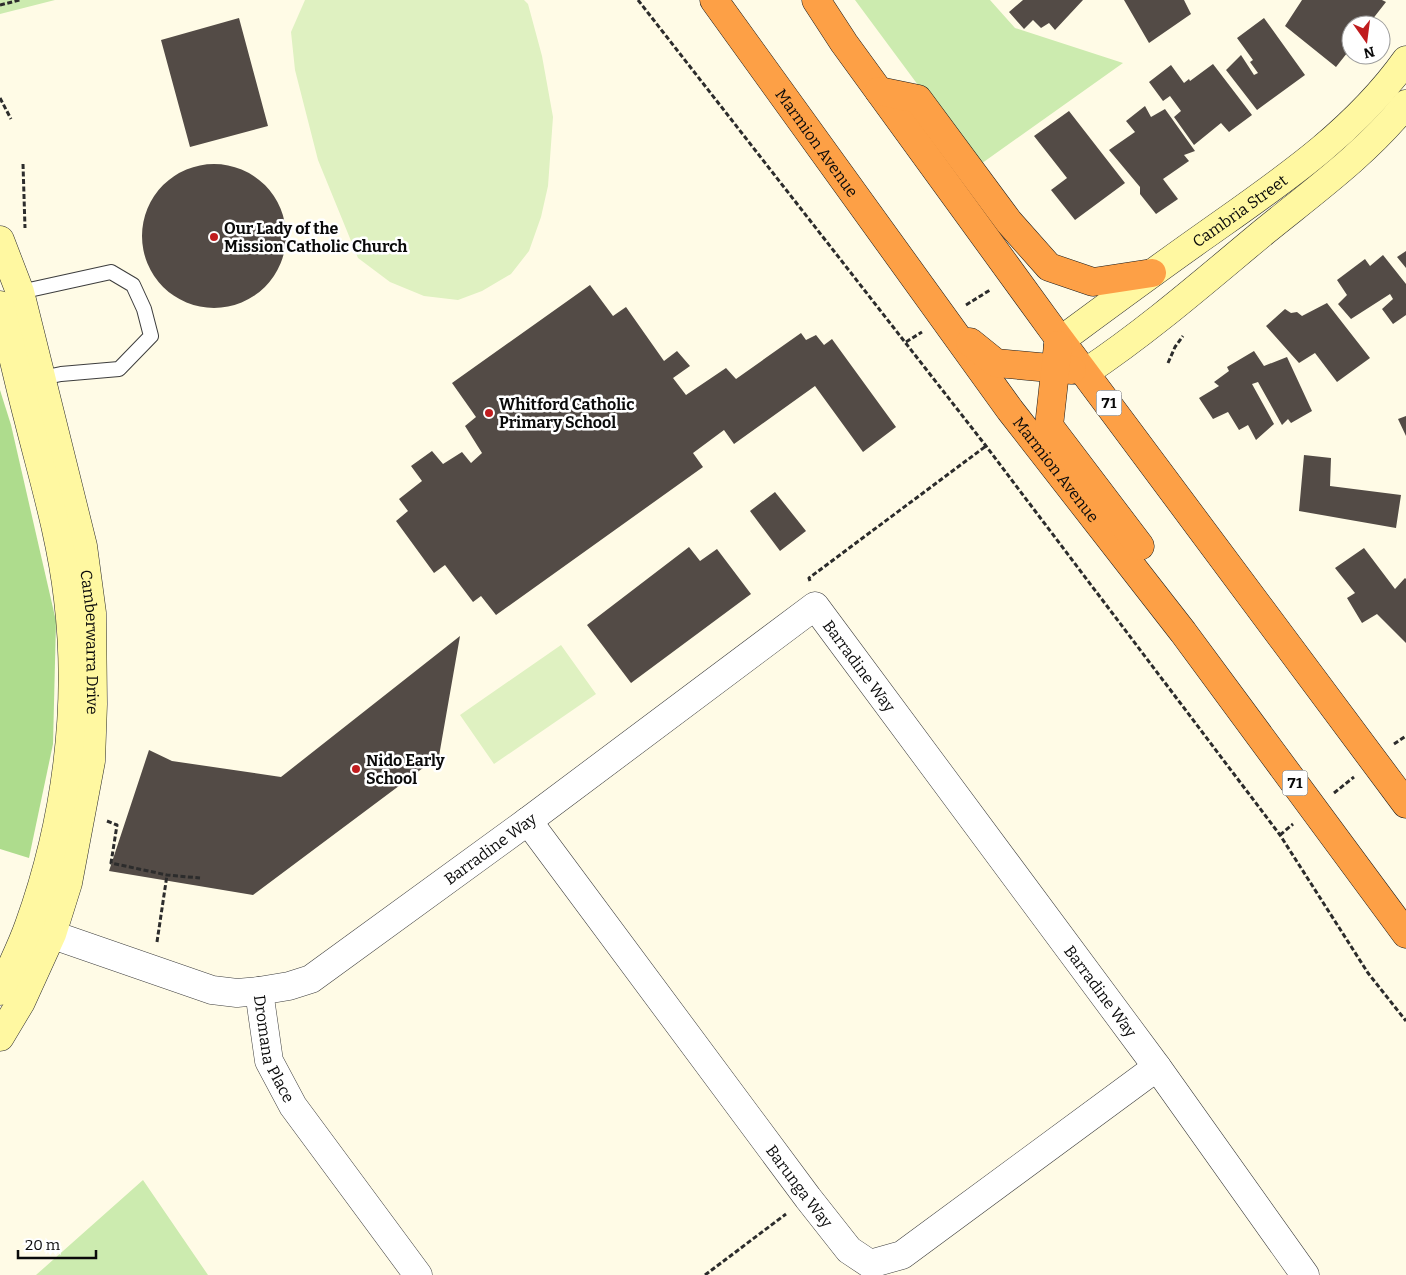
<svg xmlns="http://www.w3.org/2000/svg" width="1406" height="1275" viewBox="0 0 1406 1275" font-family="Bitter,serif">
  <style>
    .green { fill: #ccebaf }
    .forest { fill: #aedc8d }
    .pitch { fill: #dff1c1 }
    .building { fill: #534b46 }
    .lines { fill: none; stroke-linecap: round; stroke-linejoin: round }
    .lane-casing { stroke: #3d3d3d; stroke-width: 16 }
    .street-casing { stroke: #3d3d3d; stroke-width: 29 }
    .secondary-casing { stroke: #2c2c2c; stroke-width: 29 }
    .highway-casing { stroke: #1b1b1b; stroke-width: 29 }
    .path { stroke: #2c2c2c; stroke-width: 3; stroke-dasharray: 5 2.5; stroke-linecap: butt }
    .lane { stroke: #fff; stroke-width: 14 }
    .street { stroke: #fff; stroke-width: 28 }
    .secondary { stroke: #fff8a1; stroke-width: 28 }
    .highway { stroke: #fda046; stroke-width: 28 }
    .poi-dot { fill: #c01c1e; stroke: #fff; stroke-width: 2 }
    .labels { text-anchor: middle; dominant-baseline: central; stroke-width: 5; stroke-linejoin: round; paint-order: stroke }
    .shield { fill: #fff; stroke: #545454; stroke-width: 1 }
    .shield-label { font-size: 15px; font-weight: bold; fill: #0a0a0a }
    .street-label { font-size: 16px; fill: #0a0a0a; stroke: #fff }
    .poi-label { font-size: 16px; font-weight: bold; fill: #0a0a0a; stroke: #fff; text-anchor: start }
  </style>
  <rect width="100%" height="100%" fill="#fffbe6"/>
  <path class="green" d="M0,0H55L0,14Z
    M855,0H990L1015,28L1123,63L978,166Z
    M143,1180L208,1275H36Z"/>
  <path class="forest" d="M0,390L11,425L56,621L53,744L29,858L0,849Z"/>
  <path class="pitch" d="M305,0H524L528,4L542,56L553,117L548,186L541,217L529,251L511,274L482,291L458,300L424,296L390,282L358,258L318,160L295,70L291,32Z
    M561,645L596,694L494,764L460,715Z"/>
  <path class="building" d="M1023,0H1083L1055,30L1049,23L1041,28L1033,20L1024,29L1009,12Z
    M1124,0H1184L1191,14L1149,43Z
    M1302,0H1382L1386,2L1368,25H1351V48L1336,67L1285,26Z
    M239,18L268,126L190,147L161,40Z
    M1264,18L1305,75L1257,110L1226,70L1241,55L1254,75L1258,73L1250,62L1253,60L1237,38Z
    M1213,64L1252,115L1229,132L1221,123L1194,145L1174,117L1181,111L1170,96L1163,101L1149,82L1171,65L1184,83L1189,79L1190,81Z
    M1145,106L1151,117L1165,109L1195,151L1184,155L1189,161L1163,179L1178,199L1156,214L1140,194V187L1109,150L1135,132L1126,121Z
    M1069,111L1125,183L1075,220L1051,190L1067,178L1034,136Z
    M142 236a72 72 0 1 1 144 0a72 72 0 1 1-144 0Z
    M1406,251V268L1397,257Z
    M1383,255L1406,284V315L1393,324L1382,309L1393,299L1390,294L1351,319L1338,304L1347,295L1337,280L1365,259L1370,266Z
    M590,285L613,316L626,307L664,361L677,351L690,366L673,378L686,395L726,368L736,379L801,333L806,340L816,335L824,345L832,339L896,427L863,452L815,386L734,444L724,430L693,453L703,467L496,615L481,596L473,602L445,565L434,573L396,521L408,511L399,499L422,481L411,466L432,451L443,464L462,452L471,463L482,453L465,426L476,417L452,383Z
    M1327,303L1370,358L1337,382L1315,353L1299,363L1266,326L1285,309L1291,313L1297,312L1302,316Z
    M1254,351L1264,366L1287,357L1312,411L1291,423L1288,419L1282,425L1258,382L1252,384L1274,424L1256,440L1248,425L1239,430L1228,412L1213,419L1199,398L1219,386L1214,382L1229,371L1227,367Z
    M1406,416V436L1398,419Z
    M1304,455L1331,458L1330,486L1401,495L1396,528L1299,511Z
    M775,492L806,531L780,551L750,511Z
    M689,547L700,561L717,549L751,594L631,683L587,625Z
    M1364,548L1395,589L1405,578L1406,579V643L1377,614L1362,623L1347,598L1355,593L1335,568Z
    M460,636L439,756L253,895L109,871L149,750L172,761L281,777Z"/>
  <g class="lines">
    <defs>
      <path id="lane" d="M20,292L111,272L133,285L144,309L151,336L119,369L61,374L42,378"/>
      <g id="street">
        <path id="s1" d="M528,821L808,1198L849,1250L870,1264L902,1255L1157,1067"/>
        <path id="s2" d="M30,927L212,990L237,993L259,991L269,1061L293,1106L418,1275"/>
        <path id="s3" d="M259,991L289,986L311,979L528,821L815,606L1157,1067L1305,1275"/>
      </g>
      <g id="secondary">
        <path id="s4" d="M0,240L20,292L83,546L92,613L93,704L91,761L68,883L52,934L21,1002L0,1037"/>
        <path d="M0,305C10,342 18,380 28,418C43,478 61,537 68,599C81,708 66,822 29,925C21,948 10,969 0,991"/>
        <path id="s5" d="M1058,345L1068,335C1114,301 1160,267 1207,234C1279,183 1354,133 1406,60"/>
        <path d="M1086,372C1149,330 1207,279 1265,231C1313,192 1367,153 1406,104"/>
      </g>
      <g id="highway">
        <path id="s6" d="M714,0L1010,410L1183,632L1406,934"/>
        <path d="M816,0L844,43L1052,329L1406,804"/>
        <path d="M879,91L918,99L1009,222L1049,267L1093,282L1152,273"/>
        <path d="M970,342L996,363L1072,370"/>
        <path d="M1058,345L1049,426L1140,546"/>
      </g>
    </defs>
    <use href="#lane" class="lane-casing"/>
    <use href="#street" class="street-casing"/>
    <use href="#secondary" class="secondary-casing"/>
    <use href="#highway" class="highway-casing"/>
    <path class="path" d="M638,0L986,446L1280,835L1368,973L1406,1021
      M0,5L20,0
      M0,98L11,119
      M23,164L25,228
      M966,305L990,290
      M906,342L922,332
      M1168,363L1175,347L1183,336
      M810,581L809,578L986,446
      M1394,744L1406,736
      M1334,793L1354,777
      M107,821L117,825L111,863L167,875L200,878
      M1280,835L1293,824
      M157,942L167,875
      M705,1275L786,1214"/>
    <use href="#lane" class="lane"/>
    <use href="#street" class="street"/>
    <use href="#secondary" class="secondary"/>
    <use href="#highway" class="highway"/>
  </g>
  <g class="poi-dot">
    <circle cx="214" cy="237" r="5"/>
    <circle cx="489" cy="413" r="5"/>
    <circle cx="356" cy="769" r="5"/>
  </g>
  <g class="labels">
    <g class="shield">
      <rect x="1096.5" y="390.5" width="25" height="25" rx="4"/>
      <rect x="1282.5" y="770.5" width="25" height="25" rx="4"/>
    </g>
    <g class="shield-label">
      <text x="1109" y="403">71</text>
      <text x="1295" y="783">71</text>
    </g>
    <g class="street-label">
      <text stroke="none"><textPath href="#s6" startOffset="176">Marmion Avenue</textPath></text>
      <text stroke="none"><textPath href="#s5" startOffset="226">Cambria Street</textPath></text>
      <text stroke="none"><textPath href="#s6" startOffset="581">Marmion Avenue</textPath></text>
      <text stroke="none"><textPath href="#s4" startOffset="414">Camberwarra Drive</textPath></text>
      <text stroke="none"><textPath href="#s3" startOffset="755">Barradine Way</textPath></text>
      <text stroke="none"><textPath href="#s3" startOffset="275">Barradine Way</textPath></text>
      <text stroke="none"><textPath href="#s3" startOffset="1160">Barradine Way</textPath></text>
      <text stroke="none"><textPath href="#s2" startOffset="300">Dromana Place</textPath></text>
      <text stroke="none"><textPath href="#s1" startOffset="455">Barunga Way</textPath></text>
    </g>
    <g class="poi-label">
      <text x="224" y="228">Our Lady of the<tspan x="224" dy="18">Mission Catholic Church</tspan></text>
      <text x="499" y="404">Whitford Catholic<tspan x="499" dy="18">Primary School</tspan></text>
      <text x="366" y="760">Nido Early<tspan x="366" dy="18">School</tspan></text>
    </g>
  </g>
  <g transform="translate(1366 40) rotate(166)"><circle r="24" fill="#ffffff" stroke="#9d9d9d"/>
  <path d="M0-4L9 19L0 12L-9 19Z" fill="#c01c1e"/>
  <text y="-8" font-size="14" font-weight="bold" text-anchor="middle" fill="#0a0a0a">N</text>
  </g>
  <path d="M18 1250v8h78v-8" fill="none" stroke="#0a0a0a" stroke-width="2.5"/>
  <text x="25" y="1250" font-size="15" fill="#0a0a0a" stroke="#ffffff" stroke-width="4" paint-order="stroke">20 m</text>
</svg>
